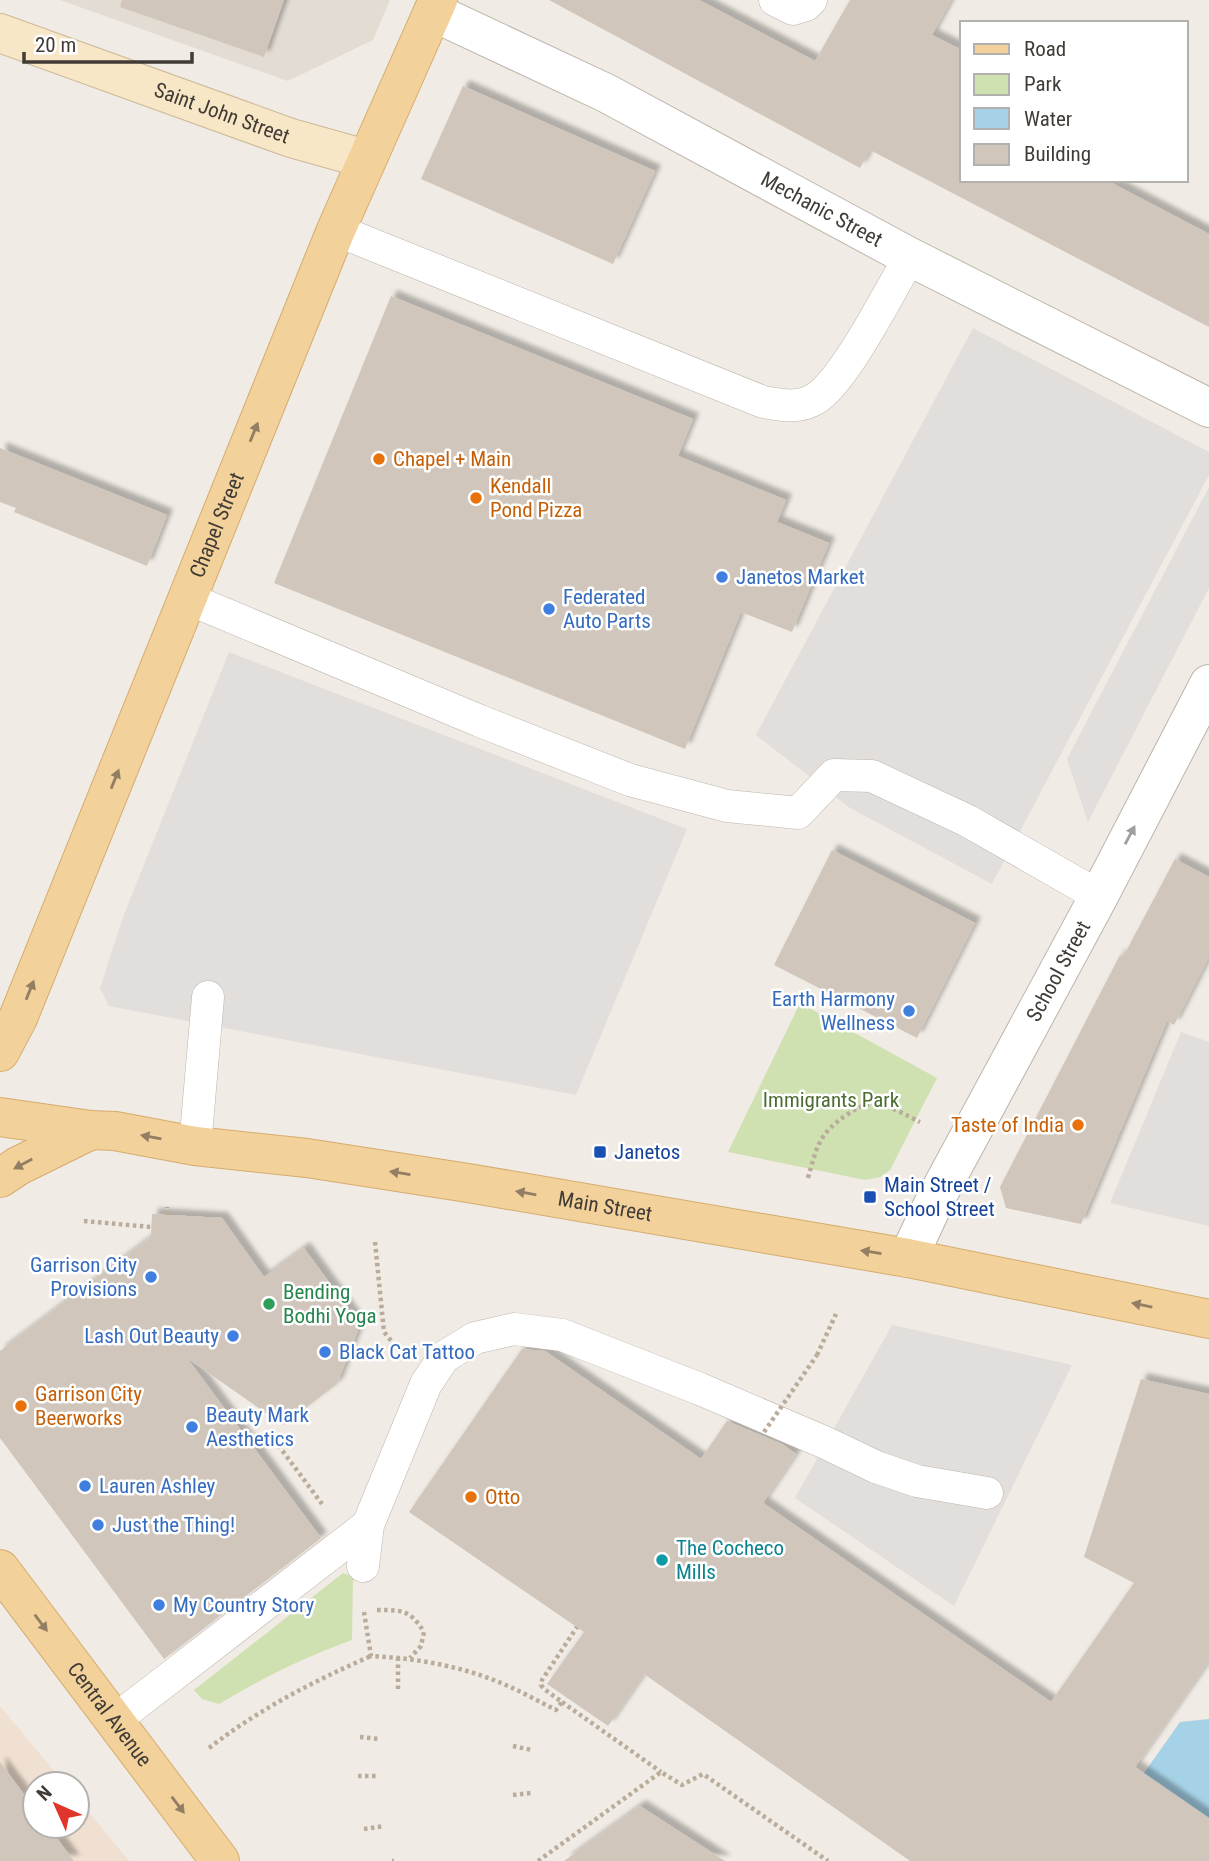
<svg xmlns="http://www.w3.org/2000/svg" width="1209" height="1861" viewBox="0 0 1209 1861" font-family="'Roboto Condensed',sans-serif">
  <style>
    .residential { fill: #e3dcd3 }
    .commercial { fill: #f0e0d1 }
    .green { fill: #cfe0b1 }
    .parking { fill: #e1dedc }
    .water { fill: #a6d2e7 }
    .building { fill: #d0c6bb; filter: url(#shadow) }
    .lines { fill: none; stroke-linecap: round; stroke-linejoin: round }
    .lane-casing { stroke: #bdb5ab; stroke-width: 33 }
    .street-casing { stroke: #bdb5ab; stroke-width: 40 }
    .secondary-casing { stroke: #cbb998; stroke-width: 40 }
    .primary-casing { stroke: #d5ac6d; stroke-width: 40 }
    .path { stroke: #baac9b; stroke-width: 4.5; stroke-dasharray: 3.5 3.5; stroke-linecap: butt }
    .lane { stroke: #fff; stroke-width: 32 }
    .street { stroke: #fff; stroke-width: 38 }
    .secondary { stroke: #f8e7c6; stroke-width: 38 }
    .primary { stroke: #f2d19b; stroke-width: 38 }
    .path-bridge { stroke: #baac9b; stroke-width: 4.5; stroke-dasharray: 3.5 3.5; stroke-linecap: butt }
    .oneway { fill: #917e63 }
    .oneway2 { fill: #a09d9a }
    .food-dot { fill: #e8710a; stroke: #fff; stroke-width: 2.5 }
    .shop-dot { fill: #3f7fe0; stroke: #fff; stroke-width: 2.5 }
    .transit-dot { fill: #1a4fb4; stroke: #fff; stroke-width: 2.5 }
    .leisure-dot { fill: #2e9e5b; stroke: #fff; stroke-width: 2.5 }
    .culture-dot { fill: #0f9aa8; stroke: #fff; stroke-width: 2.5 }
    .labels { text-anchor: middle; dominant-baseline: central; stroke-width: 5; stroke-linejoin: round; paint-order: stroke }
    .street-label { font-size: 21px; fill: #413b35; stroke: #fff }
    .food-label { font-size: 21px; fill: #c56008; stroke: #fff; text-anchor: start }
    .shop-label { font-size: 21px; fill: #366cbe; stroke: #fff; text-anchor: start }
    .park-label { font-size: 21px; fill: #4c6c2f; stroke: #fff }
    .transit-label { font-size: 21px; fill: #164399; stroke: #fff; text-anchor: start }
    .leisure-label { font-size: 21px; fill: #27864d; stroke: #fff; text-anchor: start }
    .culture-label { font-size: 21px; fill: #0d838f; stroke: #fff; text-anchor: start }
  </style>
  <defs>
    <filter id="shadow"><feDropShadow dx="6" dy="-6" stdDeviation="2" flood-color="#0004"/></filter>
  </defs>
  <rect width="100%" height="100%" fill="#f0ebe4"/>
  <path class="residential" d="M60,0H390L373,40L288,81Z"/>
  <path class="commercial" d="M0,1706L65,1784H35V1826H77V1798L129,1861H0Z"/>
  <path class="green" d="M800,1003L937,1078L890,1170L880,1177L865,1180L728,1152Z
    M343,1573L353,1577L352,1640C303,1658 264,1677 219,1704L202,1699L194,1690Z"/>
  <path class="parking" d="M973,328L1209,452V475L992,884L850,808L756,735Z
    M1209,487V588L1088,822L1067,759Z
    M229,652L687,829L576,1095L109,1006L100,988L123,917Z
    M1181,1032L1209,1042V1226L1110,1203Z
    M892,1325L1072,1365L954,1606L795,1498Z"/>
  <path class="water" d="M1209,1719V1861H1082L1180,1722Z"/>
  <path class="building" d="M122,0H284L264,57L120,7Z
    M549,0H699L815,61L850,0H951L932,35L962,50V180H1106L1209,234V327L870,150L860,168Z
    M463,86L655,171L613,264L421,179Z
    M391,296L693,419L678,456L786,500L777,522L829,543L792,632L741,612L685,749L274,583Z
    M0,448L167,515L147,566L14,512L16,508L0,502Z
    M832,850L975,923L917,1038L774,965Z
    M1175,859L1209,877V957L1174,1025L1167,1021L1081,1224L1006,1208L1000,1187L1120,955L1123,957Z
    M152,1214L222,1218L264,1277L304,1248L360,1325L337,1384L283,1425L187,1358L321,1538L164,1659L0,1438V1351L151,1237Z
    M522,1349L545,1351L701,1459L727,1421L782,1444L796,1454L763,1503L1051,1702L1134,1583L1084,1557L1141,1379L1209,1394V1661L1135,1767L1209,1818V1861H910L644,1674L608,1726L547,1684L584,1632L409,1512Z
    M0,1762L35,1809V1826H48L74,1861H0Z
    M640,1806L725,1861H564Z"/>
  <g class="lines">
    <defs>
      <path id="lane" d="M775,0L793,9L806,5L811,0
        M336,230L763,402C781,405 798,409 815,399C845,381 890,290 910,257
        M189,599L480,721L630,780L727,806L798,813L834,775L872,776L968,821L1099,896
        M195,1146L208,997
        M363,1566L368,1525L426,1384L444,1357L475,1338L514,1329L562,1335L700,1389L826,1443L876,1467L917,1481L987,1493
        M115,1720L368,1525"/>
      <g id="street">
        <path id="s1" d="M433,12L606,93L910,257L1209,408"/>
        <path id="s2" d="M908,1258L936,1198L1099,896L1209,684"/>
      </g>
      <g id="secondary">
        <path id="s3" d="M0,33L291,138L366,159"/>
      </g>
      <g id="primary">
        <path id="s4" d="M0,1052L18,1018L336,230L438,0"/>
        <path id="s5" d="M0,1117L91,1130L115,1131L195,1146L307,1158L468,1183L908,1258L1209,1319"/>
        <path d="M0,1178L18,1166L91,1130"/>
        <path id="s6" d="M0,1569L220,1861"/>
      </g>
    </defs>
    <use href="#lane" class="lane-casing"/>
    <use href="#street" class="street-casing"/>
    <use href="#secondary" class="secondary-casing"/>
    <use href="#primary" class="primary-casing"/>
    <path class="path" d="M808,1178C817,1146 819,1133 848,1114C855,1109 864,1104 874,1104C889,1104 907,1116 920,1122
      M167,1215V1207
      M84,1221L151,1227
      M375,1242L384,1332L397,1348
      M817,1355L836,1314
      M270,1434L322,1504
      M377,1610C403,1610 410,1610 424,1632L421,1646L410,1658
      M364,1612L371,1656C417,1658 466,1667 508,1686C524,1693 540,1702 556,1710L562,1702L544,1689L541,1685L542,1680L577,1627
      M398,1689V1657
      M562,1702L661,1772
      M360,1737L380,1739
      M513,1746L532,1750
      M209,1748C261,1708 312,1682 371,1656
      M358,1776H378
      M513,1795L531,1793
      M364,1829L384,1826
      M392,1861H394
      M538,1861L661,1772L682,1785L703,1774L828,1861"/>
    <use href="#lane" class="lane"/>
    <use href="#street" class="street"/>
    <use href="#secondary" class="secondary"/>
    <use href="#primary" class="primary"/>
    <path class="path-bridge" d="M764,1432L817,1355"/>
  </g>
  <defs><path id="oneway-solid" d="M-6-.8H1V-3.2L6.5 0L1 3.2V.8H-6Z" transform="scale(1.75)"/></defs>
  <g class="oneway">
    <use href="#oneway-solid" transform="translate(254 432) rotate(-68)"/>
    <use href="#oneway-solid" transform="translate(115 779) rotate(-68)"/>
    <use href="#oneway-solid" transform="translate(30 990) rotate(-68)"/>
    <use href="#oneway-solid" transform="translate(151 1137) rotate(-170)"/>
    <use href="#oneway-solid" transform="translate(23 1164) rotate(152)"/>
    <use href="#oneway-solid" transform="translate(400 1173) rotate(-171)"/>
    <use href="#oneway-solid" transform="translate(526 1193) rotate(-170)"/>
    <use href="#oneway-solid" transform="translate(871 1252) rotate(-171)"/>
    <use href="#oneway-solid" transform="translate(1142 1305) rotate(-169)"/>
    <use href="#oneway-solid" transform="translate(41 1623) rotate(53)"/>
    <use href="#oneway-solid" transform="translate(178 1805) rotate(53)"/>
  </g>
  <use class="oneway2" href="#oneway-solid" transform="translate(1130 835) rotate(-62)"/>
  <g class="food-dot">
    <circle cx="379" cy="459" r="7"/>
    <circle cx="476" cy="498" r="7"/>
    <circle cx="1078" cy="1125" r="7"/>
    <circle cx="21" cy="1406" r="7"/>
    <circle cx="471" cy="1497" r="7"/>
  </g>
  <g class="shop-dot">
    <circle cx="722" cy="577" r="7"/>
    <circle cx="549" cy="609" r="7"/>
    <circle cx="909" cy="1011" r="7"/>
    <circle cx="151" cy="1277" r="7"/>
    <circle cx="233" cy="1336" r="7"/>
    <circle cx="325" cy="1352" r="7"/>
    <circle cx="192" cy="1427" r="7"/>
    <circle cx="85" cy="1486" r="7"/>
    <circle cx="98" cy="1525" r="7"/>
    <circle cx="159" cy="1605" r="7"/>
  </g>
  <g class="transit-dot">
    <rect x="593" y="1145" width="14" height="14" rx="3.5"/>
    <rect x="863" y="1190" width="14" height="14" rx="3.5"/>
  </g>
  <circle class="leisure-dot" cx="269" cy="1304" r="7"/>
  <circle class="culture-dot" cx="662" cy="1560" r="7"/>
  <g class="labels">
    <g class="street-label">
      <text stroke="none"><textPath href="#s3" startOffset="236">Saint John Street</textPath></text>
      <text stroke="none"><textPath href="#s1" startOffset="436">Mechanic Street</textPath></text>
      <text stroke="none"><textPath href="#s4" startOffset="570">Chapel Street</textPath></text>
      <text stroke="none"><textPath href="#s2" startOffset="324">School Street</textPath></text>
      <text stroke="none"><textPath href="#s5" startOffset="612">Main Street</textPath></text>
      <text stroke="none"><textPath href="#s6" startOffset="182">Central Avenue</textPath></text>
    </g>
    <g class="food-label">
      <text x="393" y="459">Chapel + Main</text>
      <text x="490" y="486">Kendall<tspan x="490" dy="24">Pond Pizza</tspan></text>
      <text x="1064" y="1125" text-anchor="end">Taste of India</text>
      <text x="35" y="1394">Garrison City<tspan x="35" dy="24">Beerworks</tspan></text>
      <text x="485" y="1497">Otto</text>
    </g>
    <g class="shop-label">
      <text x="736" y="577">Janetos Market</text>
      <text x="563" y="597">Federated<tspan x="563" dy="24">Auto Parts</tspan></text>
      <text x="895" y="999" text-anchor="end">Earth Harmony<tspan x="895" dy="24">Wellness</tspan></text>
      <text x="137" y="1265" text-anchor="end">Garrison City<tspan x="137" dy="24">Provisions</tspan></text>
      <text x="219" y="1336" text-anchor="end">Lash Out Beauty</text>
      <text x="339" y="1352">Black Cat Tattoo</text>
      <text x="206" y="1415">Beauty Mark<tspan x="206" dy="24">Aesthetics</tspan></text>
      <text x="99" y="1486">Lauren Ashley</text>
      <text x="112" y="1525">Just the Thing!</text>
      <text x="173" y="1605">My Country Story</text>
    </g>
    <g class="park-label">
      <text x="831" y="1100">Immigrants Park</text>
    </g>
    <g class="transit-label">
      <text x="614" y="1152">Janetos</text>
      <text x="884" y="1185">Main Street /<tspan x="884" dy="24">School Street</tspan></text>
    </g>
    <g class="leisure-label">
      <text x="283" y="1292">Bending<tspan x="283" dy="24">Bodhi Yoga</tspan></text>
    </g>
    <g class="culture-label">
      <text x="676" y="1548">The Cocheco<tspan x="676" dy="24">Mills</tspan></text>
    </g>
  </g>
  <rect x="960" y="21" width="228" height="161" fill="#ffffff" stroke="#b3b1ae" stroke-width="2"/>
  <rect x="974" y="44" width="35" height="10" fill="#f2d19b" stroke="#b3b1ae" stroke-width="2"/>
  <text x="1024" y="56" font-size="21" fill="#413b35">Road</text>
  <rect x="974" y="74" width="35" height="21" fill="#cfe0b1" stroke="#b3b1ae" stroke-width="2"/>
  <text x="1024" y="91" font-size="21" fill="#413b35">Park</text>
  <rect x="974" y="108" width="35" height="21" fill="#a6d2e7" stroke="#b3b1ae" stroke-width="2"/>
  <text x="1024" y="126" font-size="21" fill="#413b35">Water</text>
  <rect x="974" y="144" width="35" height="21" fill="#d0c6bb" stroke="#b3b1ae" stroke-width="2"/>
  <text x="1024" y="161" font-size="21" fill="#413b35">Building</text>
  <g transform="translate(56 1805) rotate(315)"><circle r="33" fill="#ffffff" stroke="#b3b1ae" stroke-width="2"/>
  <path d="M0-5L12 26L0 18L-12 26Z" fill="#e1342a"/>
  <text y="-10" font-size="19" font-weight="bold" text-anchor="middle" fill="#413b35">N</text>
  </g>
  <path d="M24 52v10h168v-10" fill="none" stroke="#413b35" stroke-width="3.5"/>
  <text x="35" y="52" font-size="21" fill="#413b35" stroke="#ffffff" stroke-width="5" paint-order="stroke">20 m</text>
</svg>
